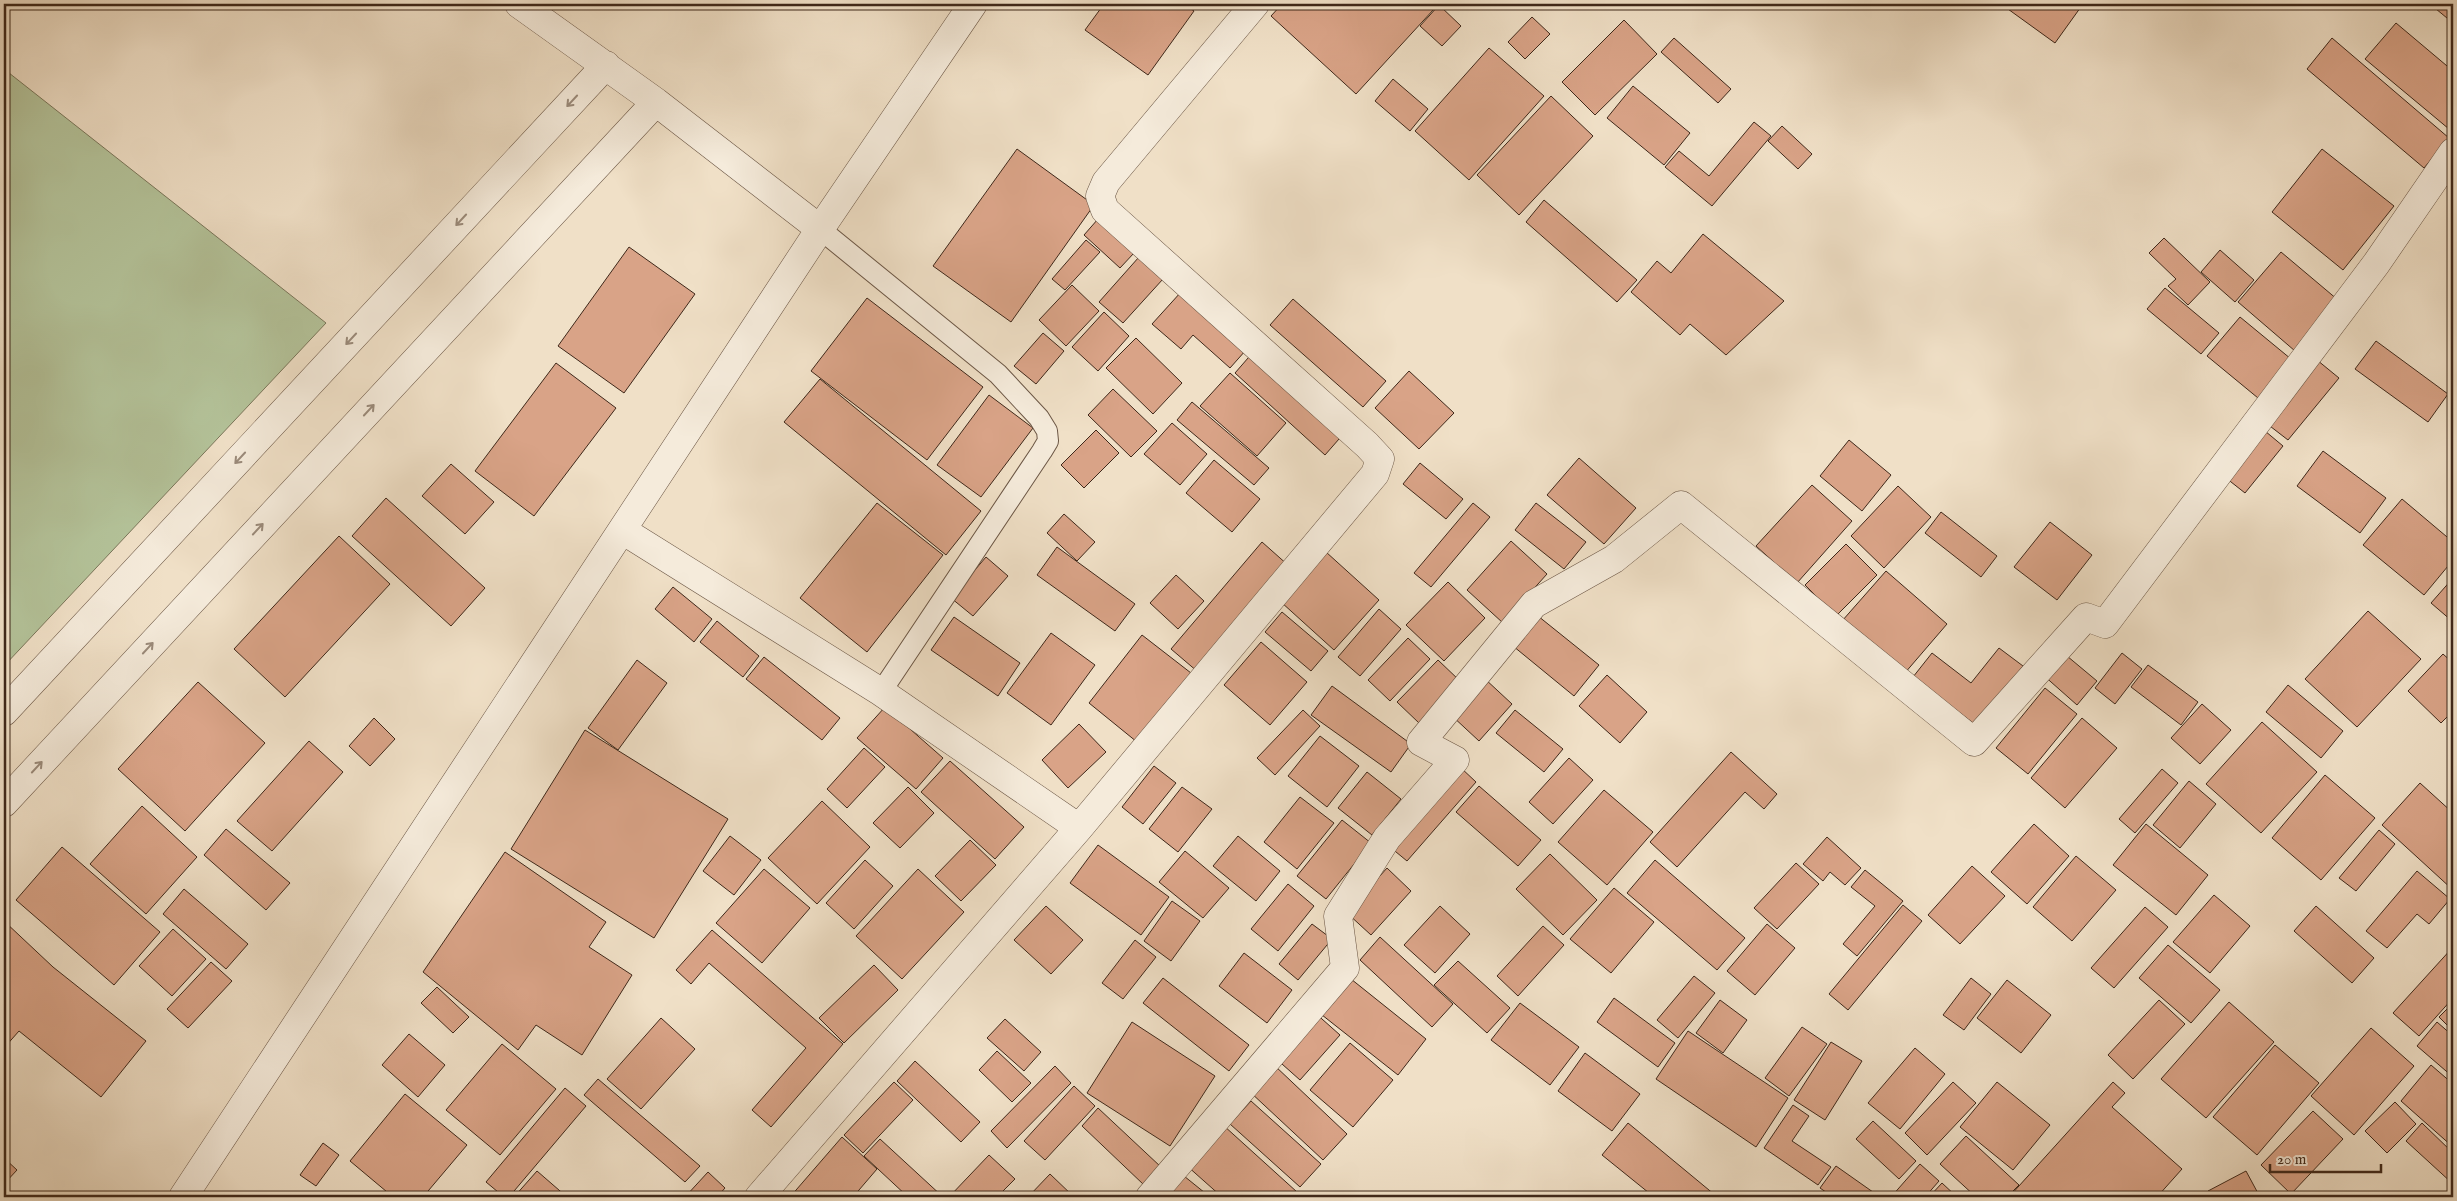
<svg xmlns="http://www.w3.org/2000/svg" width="2457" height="1201" viewBox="0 0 2457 1201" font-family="'IM FELL English',serif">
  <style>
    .green { fill: #b4c39a; stroke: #7a765a }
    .building { fill: #d9a387; stroke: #3f281a }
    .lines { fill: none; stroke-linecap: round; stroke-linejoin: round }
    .service-casing { stroke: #6b5645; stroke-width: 22 }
    .minor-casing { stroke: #6b5645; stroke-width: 29 }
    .service { stroke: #f5ebdb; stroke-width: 20 }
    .minor { stroke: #f5ebdb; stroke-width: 28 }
    .oneway { stroke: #9a8a7a }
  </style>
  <rect width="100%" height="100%" fill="#f0e0c7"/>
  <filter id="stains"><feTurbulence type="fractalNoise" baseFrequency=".004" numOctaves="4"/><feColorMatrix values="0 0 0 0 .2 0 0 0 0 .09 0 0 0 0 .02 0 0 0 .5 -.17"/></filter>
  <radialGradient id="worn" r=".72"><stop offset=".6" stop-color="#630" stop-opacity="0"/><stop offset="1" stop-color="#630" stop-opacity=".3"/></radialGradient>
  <path class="green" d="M4,69L326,323L4,666Z"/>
  <path class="building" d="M1104,4H1184L1194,11L1148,75L1085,30Z
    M1282,4H1429L1434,9L1356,94L1271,16Z
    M2001,4H2083L2055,43Z
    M2430,4H2453V23Z
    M1439,5L1461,26L1442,46L1420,26Z
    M1532,17L1550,34L1525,59L1508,42Z
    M1624,20L1657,54L1595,115L1562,82Z
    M2396,23L2453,71V124L2449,129L2365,59Z
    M1674,38L1731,89L1718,103L1661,52Z
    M2332,38L2449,138L2424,168L2307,69Z
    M1489,48L1544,96L1469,180L1415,131Z
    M1393,79L1428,109L1410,131L1375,101Z
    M1633,86L1690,133L1664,165L1607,118Z
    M1551,96L1593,136L1519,215L1477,175Z
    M1754,122L1771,136L1712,206L1665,167L1679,151L1709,176Z
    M1782,126L1812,154L1798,169L1768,141Z
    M1017,149L1094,205L1011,322L933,266Z
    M2322,149L2394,206L2343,270L2272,212Z
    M1544,200L1637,280L1617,302L1526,222Z
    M1098,219L1134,253L1120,268L1084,235Z
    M1703,234L1784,301L1726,355L1690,324L1680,335L1631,292L1657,261L1671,273Z
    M2164,238L2210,282L2188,305L2168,286L2176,279L2149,253Z
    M1086,240L1100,252L1065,290L1052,279Z
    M629,247L695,294L624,393L558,346Z
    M2220,250L2254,280L2235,302L2201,272Z
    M2281,252L2338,300L2295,351L2238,302Z
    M1139,257L1163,279L1123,323L1099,302Z
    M1072,285L1099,311L1066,346L1039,320Z
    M2165,288L2219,333L2201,354L2147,309Z
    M1181,292L1246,350L1230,368L1193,335L1181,349L1152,324Z
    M867,298L983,387L927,460L811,371Z
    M1293,299L1386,381L1363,407L1270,325Z
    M1104,312L1129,336L1098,371L1072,347Z
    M2240,317L2291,359L2258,398L2207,356Z
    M1043,333L1064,351L1036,384L1014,366Z
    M1136,338L1182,383L1153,414L1106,368Z
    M2376,341L2448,394L2428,422L2355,369Z
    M1255,350L1346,431L1325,455L1235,373Z
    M2317,360L2339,378L2288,440L2266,423Z
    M556,363L616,408L534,516L475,471Z
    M1409,371L1454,413L1419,449L1375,408Z
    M1230,373L1286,423L1257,456L1200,406Z
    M820,379L981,511L946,555L784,422Z
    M1113,389L1157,431L1131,457L1088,415Z
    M989,395L1033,428L981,497L937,465Z
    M1192,402L1269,468L1254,485L1177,420Z
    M1172,423L1207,454L1180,485L1144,454Z
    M1096,430L1119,453L1084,488L1061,465Z
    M2265,431L2283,446L2245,493L2226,478Z
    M1849,440L1891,475L1862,511L1820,476Z
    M2323,451L2386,498L2360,533L2297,486Z
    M1579,458L1636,508L1604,544L1547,495Z
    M1214,460L1260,499L1232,532L1186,493Z
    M1420,463L1463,499L1446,519L1403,484Z
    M451,464L494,502L465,534L422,496Z
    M1812,485L1852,521L1797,583L1756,546Z
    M1898,486L1931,517L1884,568L1851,536Z
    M386,498L485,588L451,626L352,536Z
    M2402,499L2453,542V560L2424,595L2363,545Z
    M877,503L943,555L867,652L800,598Z
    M1473,503L1490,517L1431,587L1414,573Z
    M1536,503L1586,542L1564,569L1515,530Z
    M1941,512L1997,556L1981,577L1925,533Z
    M1064,514L1095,542L1077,561L1047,533Z
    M2050,522L2092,555L2057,600L2014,567Z
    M339,536L390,584L285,697L234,649Z
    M1511,541L1547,574L1503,623L1467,590Z
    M1262,542L1289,566L1198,672L1171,649Z
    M1846,544L1877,575L1836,616L1805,585Z
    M1057,547L1135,604L1115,631L1037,575Z
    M1326,552L1379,600L1334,650L1281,602Z
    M986,557L1008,576L973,616L951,598Z
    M1886,571L1947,624L1904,674L1842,621Z
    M1176,575L1204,601L1178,629L1150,603Z
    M2453,578V619L2452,621L2431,603Z
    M1448,582L1485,618L1444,661L1406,625Z
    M673,587L712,619L694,642L655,609Z
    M1379,609L1401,629L1360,676L1338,657Z
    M2368,611L2421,659L2357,727L2305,679Z
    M1282,612L1328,651L1311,671L1265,632Z
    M1538,616L1599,665L1574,696L1513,646Z
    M954,617L1020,663L998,696L931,650Z
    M717,621L759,656L743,677L700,642Z
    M1051,633L1095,665L1051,725L1007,693Z
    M1142,635L1191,673L1137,742L1089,703Z
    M1408,638L1430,659L1390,701L1368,680Z
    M1261,642L1307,682L1270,725L1224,685Z
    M1999,648L2023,666L1977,726L1913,677L1932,653L1971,683Z
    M2061,651L2097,681L2077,705L2042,674Z
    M2122,653L2142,669L2115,704L2095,688Z
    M2443,654L2453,663V711L2441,723L2408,691Z
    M764,657L840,718L822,740L746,679Z
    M637,660L667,683L618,750L588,728Z
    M1438,660L1460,681L1419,723L1397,702Z
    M2148,665L2198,702L2181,725L2131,687Z
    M1607,675L1647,712L1620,743L1579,706Z
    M1484,678L1512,704L1479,741L1451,715Z
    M198,682L265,743L185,831L118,769Z
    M2288,685L2343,731L2321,758L2266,712Z
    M1332,686L1411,744L1391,772L1311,715Z
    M2045,688L2077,714L2028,774L1996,748Z
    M2202,704L2231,730L2200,764L2171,738Z
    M885,707L943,758L916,789L857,738Z
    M1303,710L1320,726L1275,775L1257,758Z
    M1515,710L1563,749L1544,772L1496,733Z
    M374,718L395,739L370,766L349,746Z
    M2082,718L2117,748L2065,808L2031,778Z
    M2262,722L2317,772L2261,833L2206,784Z
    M1079,724L1106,752L1068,788L1042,760Z
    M585,730L728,819L654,938L511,849Z
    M1320,736L1359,766L1327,807L1288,776Z
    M309,741L343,772L272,851L237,821Z
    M864,748L885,767L847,808L827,789Z
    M1731,752L1777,794L1764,809L1745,792L1677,867L1650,842Z
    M1569,758L1593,780L1553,824L1529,802Z
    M950,761L1024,827L995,859L921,792Z
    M1154,766L1176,783L1143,824L1122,807Z
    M1460,767L1476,782L1407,861L1390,847Z
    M2162,769L2178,783L2135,833L2119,819Z
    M1367,772L1401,799L1372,835L1338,808Z
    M2325,775L2375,818L2321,880L2272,838Z
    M2189,781L2216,804L2180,848L2153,825Z
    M2420,783L2453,813V890L2382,825Z
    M1479,786L1541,840L1518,866L1456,812Z
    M908,787L934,813L900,848L873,823Z
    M1182,787L1212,809L1178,852L1149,829Z
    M1604,790L1653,832L1607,885L1558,842Z
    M1300,797L1334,823L1297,869L1264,842Z
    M822,801L870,847L817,904L768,858Z
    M142,806L197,857L146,914L90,864Z
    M1342,820L1371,843L1326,899L1297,876Z
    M2034,824L2069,856L2027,904L1991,872Z
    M2146,824L2208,875L2176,915L2113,865Z
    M226,829L290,883L266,910L204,855Z
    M2379,830L2395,844L2356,891L2339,878Z
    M730,836L761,860L734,895L703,871Z
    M1238,836L1280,871L1256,901L1213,866Z
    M1827,837L1861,868L1845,885L1830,872L1823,881L1803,864Z
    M970,840L996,865L961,901L935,876Z
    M1098,845L1169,897L1141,935L1070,883Z
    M62,847L160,932L114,985L16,900Z
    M1185,851L1229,888L1203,918L1159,882Z
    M505,852L606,922L589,947L632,975L582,1055L536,1025L518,1050L423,972Z
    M1550,854L1597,900L1563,935L1516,889Z
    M2076,856L2116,890L2072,941L2033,907Z
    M865,860L893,886L854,929L826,903Z
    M1655,860L1745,938L1717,970L1627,893Z
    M1796,863L1819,884L1777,929L1754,908Z
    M1972,866L2005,896L1960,944L1928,915Z
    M1387,868L1411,891L1371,935L1347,913Z
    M764,869L810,908L762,963L716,923Z
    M918,869L964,912L902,979L856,936Z
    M1865,870L1903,901L1857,956L1843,944L1875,906L1851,887Z
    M2417,871L2450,899L2429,924L2417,914L2387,948L2366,931Z
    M1288,884L1314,906L1278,951L1251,929Z
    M1614,888L1654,922L1611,973L1570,939Z
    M184,889L248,944L226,969L163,914Z
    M2214,895L2250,926L2210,973L2173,942Z
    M1172,901L1200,921L1171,961L1144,941Z
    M1903,905L1922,921L1848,1010L1829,994Z
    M1046,906L1083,940L1051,974L1014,940Z
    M1440,906L1470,934L1435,973L1404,945Z
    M2316,906L2374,958L2352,983L2294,931Z
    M2145,907L2168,927L2114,988L2091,968Z
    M4,921L53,967L146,1041L101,1097L19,1031L4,1048Z
    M1312,924L1332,939L1298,980L1279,964Z
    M1767,924L1795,948L1755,995L1727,971Z
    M1543,926L1564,945L1518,996L1497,976Z
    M173,929L206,959L172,996L139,966Z
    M712,930L843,1044L771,1127L752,1110L806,1048L709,963L691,984L676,970Z
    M1380,937L1453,1004L1432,1027L1360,960Z
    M1135,940L1156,957L1123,999L1102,983Z
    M2168,945L2220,990L2191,1023L2139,978Z
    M2453,947V998L2419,1036L2393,1013Z
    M1244,953L1292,990L1267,1023L1219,986Z
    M1458,961L1510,1008L1487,1033L1434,985Z
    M211,962L232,981L188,1028L167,1009Z
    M874,965L898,990L844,1043L819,1018Z
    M1346,975L1426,1039L1398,1075L1317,1011Z
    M1694,976L1715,993L1678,1038L1657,1020Z
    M1163,978L1249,1045L1229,1071L1143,1003Z
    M1971,978L1991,994L1964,1030L1943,1015Z
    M2007,980L2051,1015L2021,1053L1977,1018Z
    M437,987L469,1017L453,1033L421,1003Z
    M1614,998L1675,1043L1658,1067L1597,1022Z
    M1720,1000L1747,1020L1723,1053L1696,1033Z
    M2159,1000L2185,1024L2133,1079L2108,1055Z
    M2229,1002L2274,1042L2206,1118L2161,1079Z
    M1520,1003L1579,1047L1550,1085L1491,1040Z
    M2453,1003V1031L2439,1017Z
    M1313,1011L1340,1035L1300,1080L1273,1056Z
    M661,1018L695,1049L641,1109L607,1079Z
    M1005,1019L1041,1052L1024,1071L987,1038Z
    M1132,1022L1215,1076L1170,1146L1087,1093Z
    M2437,1022L2453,1036V1077L2417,1046Z
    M1802,1027L1827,1044L1789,1096L1765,1078Z
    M2371,1028L2414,1066L2354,1135L2311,1096Z
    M1688,1031L1788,1098L1756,1147L1656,1079Z
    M409,1034L445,1065L418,1097L382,1065Z
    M1831,1042L1862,1061L1825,1120L1794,1100Z
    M1350,1043L1393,1080L1353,1127L1310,1090Z
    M502,1044L556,1089L500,1155L446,1110Z
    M2275,1045L2319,1083L2257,1155L2213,1117Z
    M1915,1048L1945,1074L1900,1129L1868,1103Z
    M997,1051L1031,1083L1012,1102L979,1070Z
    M1585,1053L1640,1094L1612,1131L1558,1091Z
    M915,1061L980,1122L961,1142L897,1081Z
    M1274,1065L1347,1134L1323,1160L1249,1091Z
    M2431,1065L2453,1084V1147L2401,1101Z
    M1055,1066L1071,1083L1007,1148L991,1131Z
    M598,1079L700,1166L685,1182L584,1095Z
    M894,1082L913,1100L863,1153L844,1135Z
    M1953,1082L1976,1103L1927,1155L1905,1133Z
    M1997,1082L2050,1125L2013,1170L1960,1127Z
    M2113,1082L2125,1093L2112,1107L2182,1169L2157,1197H2052L2046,1192L2041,1197H2009Z
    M1074,1086L1095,1106L1045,1160L1024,1141Z
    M565,1088L586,1106L509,1197H504L486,1182Z
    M405,1094L467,1145L423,1197H393L350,1161Z
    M1251,1101L1321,1164L1300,1187L1230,1124Z
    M2395,1102L2416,1124L2387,1153L2365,1131Z
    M1793,1105L1809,1116L1792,1141L1831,1167L1818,1185L1764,1148Z
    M1098,1108L1161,1167L1144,1185L1082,1126Z
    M2313,1111L2343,1139L2291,1194L2261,1165Z
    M1873,1121L1916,1161L1899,1179L1856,1139Z
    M1628,1123L1715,1195L1713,1197H1654L1602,1155Z
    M2422,1123L2453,1153V1184L2406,1141Z
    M1223,1125L1297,1192L1293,1197H1222L1186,1165Z
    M1966,1136L2019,1185L2007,1197H1976L1940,1164Z
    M842,1137L877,1169L853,1197H790Z
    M880,1139L943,1197H908L864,1156Z
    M323,1143L339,1155L316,1186L300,1175Z
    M989,1155L1015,1179L997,1197H949Z
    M4,1158L17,1170L4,1184Z
    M1920,1164L1939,1181L1925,1197H1891Z
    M1836,1166L1880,1197H1833L1820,1188Z
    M537,1171L567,1197H514Z
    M2246,1171L2260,1197H2211L2208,1191Z
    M708,1172L725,1188L717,1197H685Z
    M1050,1174L1074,1197H1028Z
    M1184,1176L1210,1197H1166Z
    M1942,1183L1957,1197H1929Z
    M1575,1192L1581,1197H1570Z"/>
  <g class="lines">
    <defs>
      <path id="service" d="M820,229L998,374L1039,418L1047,431L1048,441L1042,451L881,692"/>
      <path id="minor" d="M519,4L656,102L820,229
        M622,530L881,692L1079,828
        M4,712L606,65
        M4,803L656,102
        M183,1197L820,229L973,4
        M759,1197L1079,828L1375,474L1380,459L1367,445L1105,210L1100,196L1106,182L1255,4
        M1150,1197L1345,968L1338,916L1387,838L1455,760L1421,742L1534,604L1614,559L1681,505L1974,742L2086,617L2105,624L2376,264L2453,152"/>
    </defs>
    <use href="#service" class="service-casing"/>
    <use href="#minor" class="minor-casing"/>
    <use href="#service" class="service"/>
    <use href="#minor" class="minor"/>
  </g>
  <defs><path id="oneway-shaft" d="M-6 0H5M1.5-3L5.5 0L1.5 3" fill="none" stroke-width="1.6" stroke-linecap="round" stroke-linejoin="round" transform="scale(1.25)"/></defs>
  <g class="oneway">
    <use href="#oneway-shaft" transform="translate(572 101) rotate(133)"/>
    <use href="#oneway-shaft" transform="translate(461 220) rotate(133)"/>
    <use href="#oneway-shaft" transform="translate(351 339) rotate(133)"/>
    <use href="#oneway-shaft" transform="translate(369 410) rotate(-47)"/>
    <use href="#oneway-shaft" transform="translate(240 458) rotate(133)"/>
    <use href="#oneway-shaft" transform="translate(258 529) rotate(-47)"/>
    <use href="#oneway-shaft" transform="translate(148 648) rotate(-47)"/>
    <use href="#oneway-shaft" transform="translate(37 767) rotate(-47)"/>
  </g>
  <rect width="2457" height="1201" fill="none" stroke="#f0e0c7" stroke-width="20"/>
  <rect x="5" y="5" width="2447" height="1191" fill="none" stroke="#3f281a" stroke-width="2.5"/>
  <rect x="10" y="10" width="2437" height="1181" fill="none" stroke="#3f281a"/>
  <path d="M2270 1164v8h111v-8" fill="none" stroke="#3f281a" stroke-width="2.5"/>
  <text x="2277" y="1164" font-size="15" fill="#3f281a" stroke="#f5ebdb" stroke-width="4" paint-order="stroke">20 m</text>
  <rect width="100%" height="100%" filter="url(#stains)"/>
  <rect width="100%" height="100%" fill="url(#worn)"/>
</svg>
